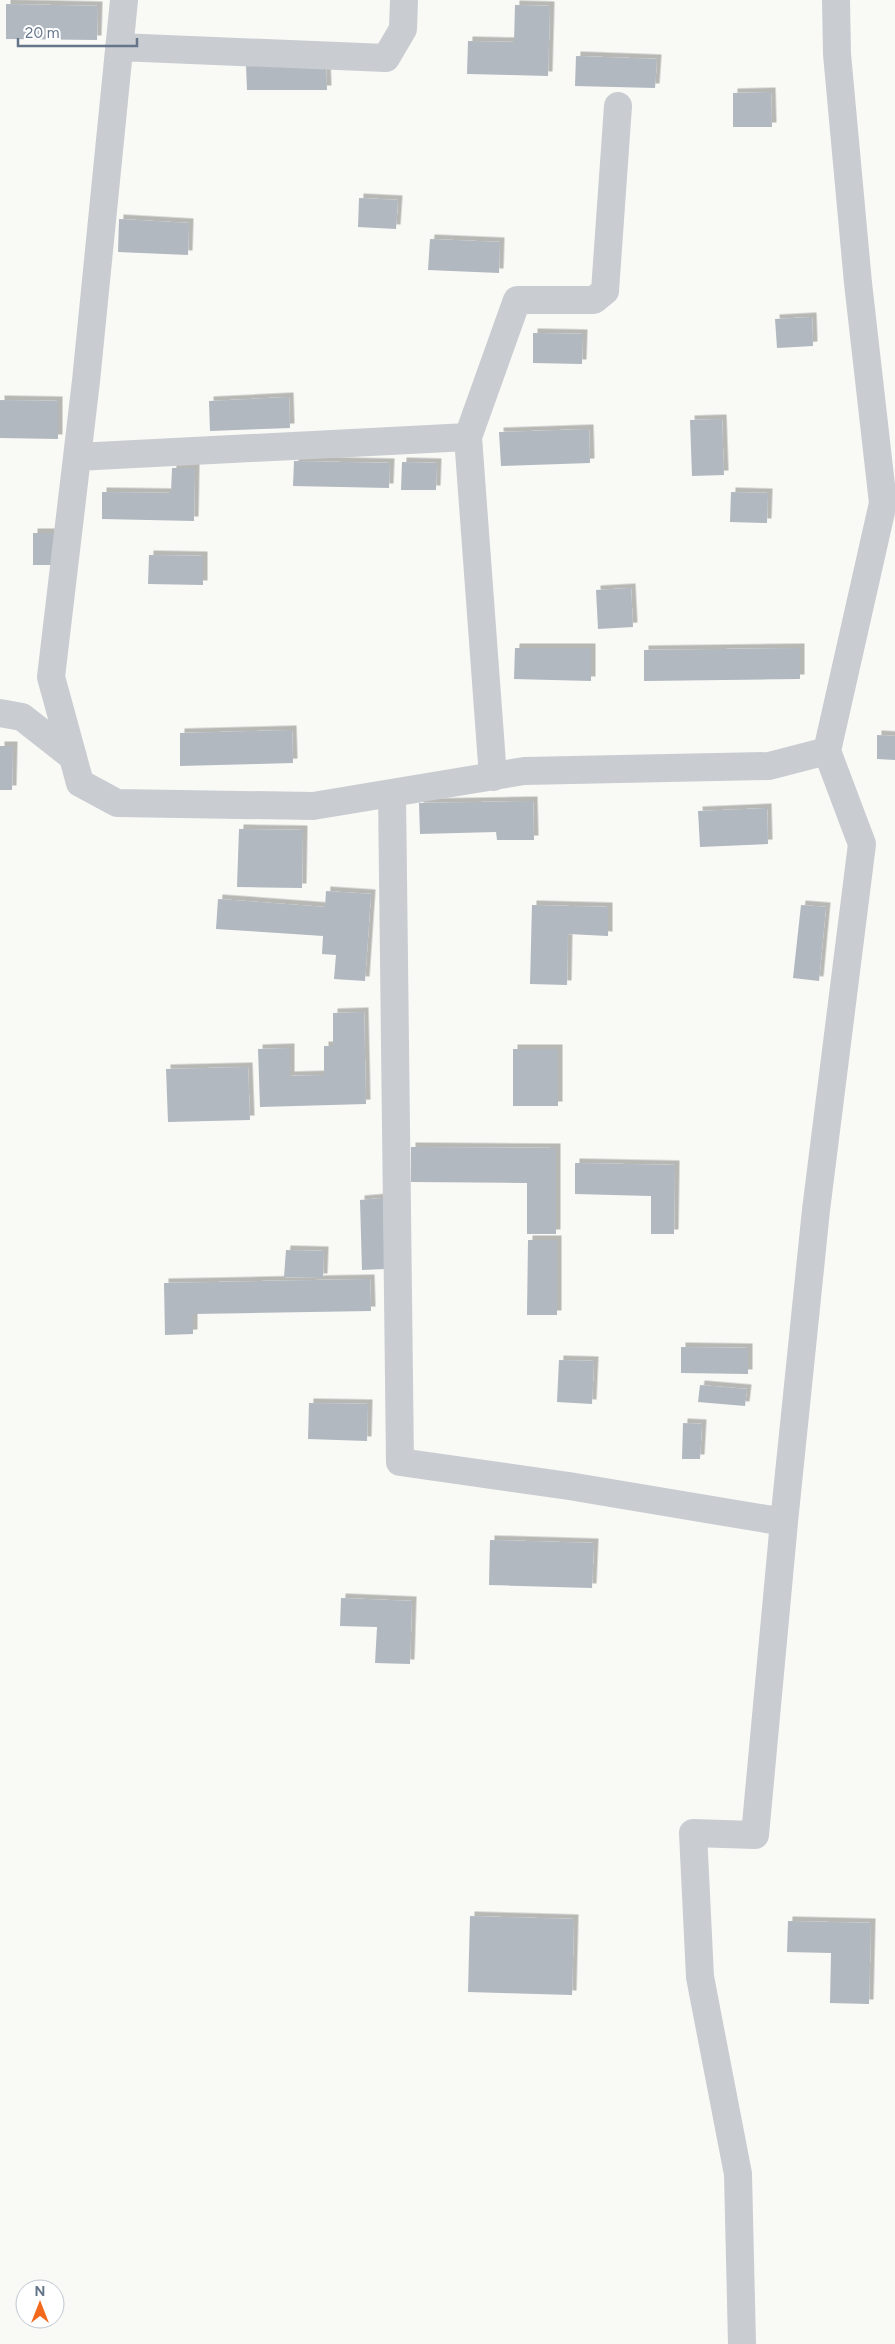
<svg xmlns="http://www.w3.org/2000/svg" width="895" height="2344" viewBox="0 0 895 2344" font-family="Figtree,sans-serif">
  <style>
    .building { fill: #b1b8c0; filter: url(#shadow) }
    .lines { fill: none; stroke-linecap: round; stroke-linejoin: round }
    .minor { stroke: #c9ccd0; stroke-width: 28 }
  </style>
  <defs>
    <filter id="shadow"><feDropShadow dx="4.5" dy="-4.5" stdDeviation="0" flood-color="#0004"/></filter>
  </defs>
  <rect width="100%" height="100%" fill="#f9f9f6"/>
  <path class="building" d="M6,4L98,6L97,40L6,39Z
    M515,5L550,6L548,76L467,74L468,41L514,42Z
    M576,56L657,59L655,88L575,86Z
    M246,65H326L327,90H247Z
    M771,92L772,127H733V93Z
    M359,198L398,200L396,229L358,227Z
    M119,219L189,223L188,255L118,252Z
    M430,239L500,242L499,273L428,270Z
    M812,317L813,346L777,348L775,319Z
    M533,333L583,334L582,364L533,363Z
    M289,397L290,428L210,431L209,401Z
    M0,400L58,401V439L0,438Z
    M722,419L724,475L692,476L690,420Z
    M589,429L590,463L501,466L499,432Z
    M294,461L390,463L389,488L293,486Z
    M402,462L437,463L436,490H401Z
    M172,468H195L194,521L102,519V492L171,493Z
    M731,492L768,493L767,523L730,522Z
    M33,533H58V565H33Z
    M149,555L203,556V585L148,584Z
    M631,588L633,627L598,629L596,590Z
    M515,648H591V681L514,679Z
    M800,648V679L644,681V650Z
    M292,730L293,763L180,766V733Z
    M877,735L895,736V760L877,759Z
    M0,746H13L12,790H0Z
    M533,801L534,840H497L496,832L420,834L419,803Z
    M767,808L768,844L700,847L698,811Z
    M239,829L303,830L302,888L237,887Z
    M326,891L371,894L365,981L334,979L336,955L322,954L323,936L216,929L218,899L325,907Z
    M532,905L608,907V936L568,934L567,985L530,984Z
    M801,905L826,907L819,981L793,978Z
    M364,1012L366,1104L260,1107L258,1049L290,1048V1076L324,1075V1046H333V1013Z
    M513,1049H558V1106H513Z
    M248,1067L250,1120L168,1122L166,1069Z
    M411,1147L556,1148V1234H527V1183L411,1182Z
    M575,1163L675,1165L674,1234H651V1196L575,1194Z
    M383,1198L385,1269L362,1270L360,1200Z
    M528,1240H557V1315H527Z
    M286,1250L324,1251L323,1278L284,1277Z
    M370,1279L371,1311L193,1314V1334L165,1335L164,1283Z
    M681,1347L748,1348V1374L681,1373Z
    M559,1360L594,1361L592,1404L557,1402Z
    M700,1385L747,1389L745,1406L698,1402Z
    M309,1403L368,1404L367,1441L308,1439Z
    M683,1423L702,1424L700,1459H682Z
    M490,1540L594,1543L592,1588L489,1585Z
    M341,1598L412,1601L410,1664L375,1663L377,1627L340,1626Z
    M470,1916L574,1919L572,1995L468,1992Z
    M788,1921L871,1923L869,2004L830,2003L831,1953L787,1952Z"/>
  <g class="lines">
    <path class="minor" d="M124,0L86,381L51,677L80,783L117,803L313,806L524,771L769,766L827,751
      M119,47L386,58L403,29L404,0
      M468,437L493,777
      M77,457L468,437L517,300H594L605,291L618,106
      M0,713L22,717L73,757
      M392,793L400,1462L569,1486L784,1522
      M742,2344L738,2174L700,1977L693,1833L755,1835L784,1522L816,1210L862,844L827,751L883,503L858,283L837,54L836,0"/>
  </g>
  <g transform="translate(40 2304)"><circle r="24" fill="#ffffff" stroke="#c1c8d0"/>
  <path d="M0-4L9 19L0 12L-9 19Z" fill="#f3691c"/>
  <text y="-8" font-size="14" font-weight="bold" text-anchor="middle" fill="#65758a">N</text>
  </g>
  <path d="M18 38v8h119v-8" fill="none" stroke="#65758a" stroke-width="2.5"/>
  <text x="25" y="38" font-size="15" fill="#65758a" stroke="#ffffff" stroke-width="4" paint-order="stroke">20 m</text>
</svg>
